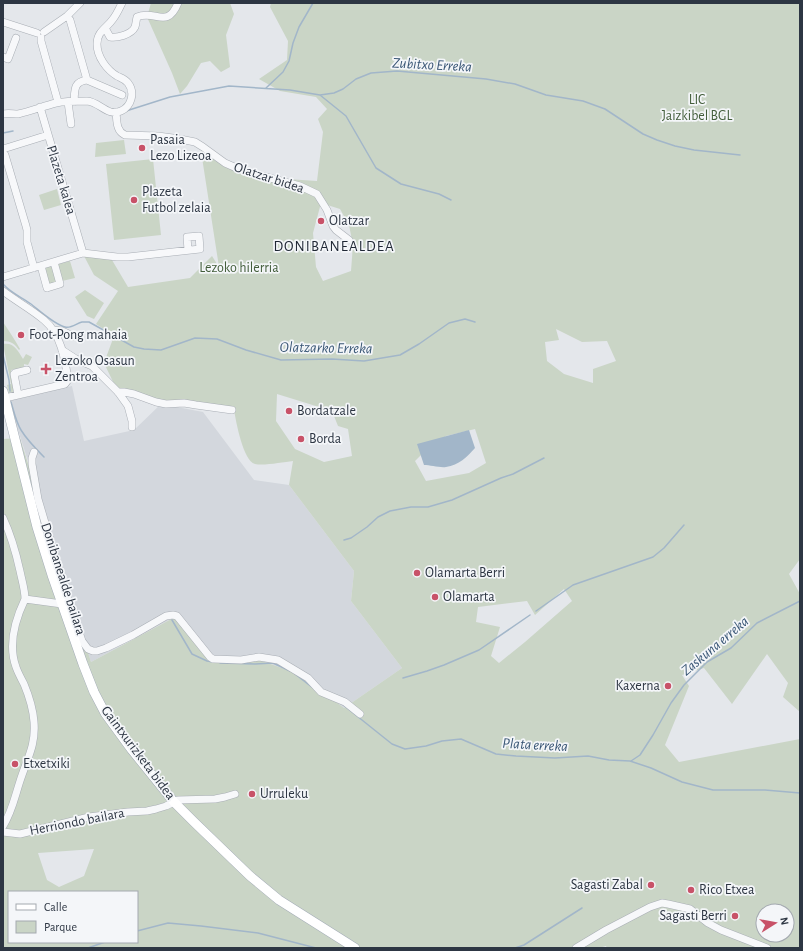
<svg xmlns="http://www.w3.org/2000/svg" width="803" height="951" viewBox="0 0 803 951" font-family="'Alegreya Sans',sans-serif">
  <style>
    .built { fill: #d3d7dd }
    .green { fill: #cad5c6; fill-rule: evenodd }
    .water { fill: #a2b6c9 }
    .lines { fill: none; stroke-linecap: round; stroke-linejoin: round }
    .stream { stroke: #a2b6c9; stroke-width: 1.5 }
    .minor-casing { stroke: #a9aeb5; stroke-width: 8 }
    .major-casing { stroke: #a4acb7; stroke-width: 10 }
    .minor { stroke: #f7f8fa; stroke-width: 7 }
    .major { stroke: #fff; stroke-width: 9 }
    .poi-dot { fill: #c85268; stroke: #f4f6f9; stroke-width: 1.5 }
    .labels { text-anchor: middle; dominant-baseline: central; stroke-width: 3.5; stroke-linejoin: round; paint-order: stroke }
    .park-label { font-size: 14px; fill: #435e3b; stroke: #f4f6f9 }
    .poi-label { font-size: 14px; fill: #2d3643; stroke: #f4f6f9; text-anchor: start }
    .street-label { font-size: 14px; fill: #2d3643; stroke: #f4f6f9 }
    .water-label { font-size: 15px; font-style: italic; fill: #395675; stroke: #f4f6f9 }
    .neighbourhood-label { font-size: 15px; letter-spacing: 1px; fill: #1f2734; stroke: #f4f6f9 }
  </style>
  <rect width="100%" height="100%" fill="#e4e7eb"/>
  <path class="built" d="M72,386L84,441L134,430L161,404L203,412L254,480L289,485L354,571L351,601L402,668L344,708L299,674L259,660L229,664L209,658L177,616L91,662L9,401Z"/>
  <path class="green" d="M151,3H230L234,14L226,35L230,67L221,72L210,61L201,63L187,86L180,94L172,73L147,17Z
    M271,3H800V559L789,574L800,594V712L783,697L788,683L767,654L732,704L704,668L682,675L689,686L665,745L679,762L800,739V948H607L606,946L599,948H3V439L20,438L91,662L177,616L209,658L229,664L259,660L299,674L344,708L402,668L351,601L354,571L289,485L293,461C283,462 264,466 255,464C243,461 236,421 234,410L166,403L117,390L104,363L114,336L96,324L118,291L94,275L84,256L112,260L128,287L190,278L212,256L219,267L201,151H207L225,161L272,178L317,181L323,132L318,119L327,109L316,97L280,91L259,79L287,60L288,41L270,7ZM321,203L340,209L349,225L353,245L351,271L323,281L316,267L313,233ZM556,329L582,342L607,341L616,361L593,369V383L564,374L547,361L545,342L559,340ZM277,394L332,411L338,426L348,429L352,456L324,462L295,449L276,421ZM475,429L486,463L469,473L426,481L415,461L421,455L446,436ZM564,589L572,601L525,642L499,663L491,656L500,627L476,622L478,607L527,601L535,615ZM94,849L84,876L59,887L47,880L38,853ZM9,892H137V942H9ZM763,911H787V935H763Z
    M124,140L126,154L95,157L96,143Z
    M153,159L161,235L114,240L106,164Z
    M57,189L61,205L44,210L39,195Z
    M70,261L75,278L62,281L58,264Z
    M53,265L59,283L47,287L42,268Z
    M85,290L104,303L94,319L87,316L75,297Z
    M3,322C9,331 15,340 20,349L19,350C15,344 11,341 3,341Z
    M3,344C14,342 18,351 23,359L26,354L32,357L28,365L24,364V366L23,368L11,370L15,391L9,393L7,385L11,384Z"/>
  <path class="water" d="M469,430L475,448C467,457 459,465 446,467C440,468 430,465 424,465L417,444Z"/>
  <g class="lines">
    <path class="stream" d="M266,88L283,72L289,61L293,43L299,27L313,3
      M320,95L346,116L376,168L401,184L439,194L451,200
      M126,111L170,97L229,86L290,90L320,95L334,93L343,89L356,79L371,73L397,71L486,79L515,84L546,95L583,101L605,109L643,134L657,140L675,146L694,150L740,155
      M3,133L13,131
      M3,284C11,293 21,297 31,304C40,311 54,324 65,327C71,329 77,323 82,322C85,322 87,322 89,322L134,347L144,349L161,350L195,338L217,339L246,350L281,360L332,359L364,361L400,355L419,344L449,323L465,319L475,322
      M3,355L9,380L10,391
      M11,402C14,412 16,422 21,430C27,440 36,449 44,457
      M344,540L351,538L367,527L378,517L390,511L411,507H428L452,500L501,478L513,474L544,458
      M536,611L573,585L653,557L664,548L684,525
      M172,620L192,654L207,661L213,662
      M220,663L255,664L273,663L290,671
      M295,674L313,688
      M403,678L427,671L444,665L479,650L530,615
      M342,704L392,744L405,749L426,746L442,741L461,739L496,754L516,756L555,758L588,756L609,760L630,761L651,768L682,782L713,790H765L800,793
      M631,761L640,755L653,735L671,703L684,685L707,662L731,648L757,623L800,601
      M137,931L168,923L201,926L258,933L316,948
      M88,948L105,942
      M515,948L524,945L582,908"/>
    <defs>
      <path id="minor" d="M67,16L70,20L87,80
        M3,22L37,33
        M105,28L110,37C117,38 131,35 135,27C136,24 136,21 137,17C155,9 167,30 178,3
        M44,32L67,16L80,3
        M41,38V41L58,102
        M3,57L8,59L16,38
        M68,102L71,124
        M74,102C75,90 73,82 87,80L122,95
        M40,107L83,253
        M116,112C117,121 116,131 125,135L158,136L180,139L195,142L203,147L225,163L241,170L300,186L317,194L327,210L333,226L336,230L349,240
        M3,114C8,113 13,114 18,114C31,111 44,106 56,103C65,101 78,101 87,101C100,102 107,117 121,111C132,106 135,92 128,83C125,79 121,78 117,76C107,70 97,57 97,44C97,31 107,28 113,19C117,14 119,9 122,3
        M3,149L48,135
        M3,152L5,155L26,226L27,230V242L34,268
        M41,266L47,288L60,284L54,262
        M3,277L83,253L117,257H128L200,249L199,236L187,237L188,250
        M3,291C16,301 31,309 44,320C61,334 65,359 68,380L65,384L5,398
        M53,330L62,331L73,336
        M62,350L76,359L92,366L118,392L128,406L132,421V427
        M118,392H124L134,394L156,402L166,404L184,403L196,405L232,410
        M18,395L14,374L15,373L27,370
        M34,452L32,458V464L38,499L67,597L82,641L88,649L93,651H97L106,648L133,635L166,616L173,615L177,616L210,657L213,659L241,660L259,657L278,660L308,678L321,692L345,702L360,714
        M3,518C11,535 16,553 20,571C22,581 25,590 25,599
        M3,826C12,812 15,796 20,781C27,759 36,745 34,722C33,708 29,696 24,684C21,678 18,673 16,667C8,645 15,620 25,599L62,604
        M3,832L20,834L89,817L128,812L147,811L156,809L166,806L178,800L215,799L225,797L235,794
        M576,948L606,930L650,907L662,903L668,904L690,909L708,923L721,930L767,948"/>
      <path id="major" d="M3,391L37,527L52,575L83,664L94,692L105,713L132,750L174,802L194,822L250,876L279,900L355,948"/>
    </defs>
    <use href="#minor" class="minor-casing"/>
    <use href="#major" class="major-casing"/>
    <use href="#minor" class="minor"/>
    <use href="#major" class="major"/>
  </g>
  <g class="poi-dot">
    <circle cx="142" cy="148" r="4"/>
    <circle cx="134" cy="200" r="4"/>
    <circle cx="321" cy="221" r="4"/>
    <circle cx="21" cy="335" r="4"/>
    <path d="M44 363h4v4h4v4h-4v4h-4v-4h-4v-4h4z"/>
    <circle cx="289" cy="411" r="4"/>
    <circle cx="301" cy="439" r="4"/>
    <circle cx="417" cy="573" r="4"/>
    <circle cx="435" cy="597" r="4"/>
    <circle cx="668" cy="686" r="4"/>
    <circle cx="15" cy="764" r="4"/>
    <circle cx="252" cy="794" r="4"/>
    <circle cx="651" cy="885" r="4"/>
    <circle cx="691" cy="890" r="4"/>
    <circle cx="735" cy="916" r="4"/>
  </g>
  <g class="labels">
    <g class="park-label">
      <text x="697" y="100">LIC<tspan x="697" dy="16">Jaizkibel BGL</tspan></text>
      <text x="239" y="268">Lezoko hilerria</text>
    </g>
    <g class="poi-label">
      <text x="150" y="140">Pasaia<tspan x="150" dy="16">Lezo Lizeoa</tspan></text>
      <text x="142" y="192">Plazeta<tspan x="142" dy="16">Futbol zelaia</tspan></text>
      <text x="329" y="221">Olatzar</text>
      <text x="29" y="335">Foot-Pong mahaia</text>
      <text x="55" y="361">Lezoko Osasun<tspan x="55" dy="16">Zentroa</tspan></text>
      <text x="297" y="411">Bordatzale</text>
      <text x="309" y="439">Borda</text>
      <text x="425" y="573">Olamarta Berri</text>
      <text x="443" y="597">Olamarta</text>
      <text x="660" y="686" text-anchor="end">Kaxerna</text>
      <text x="23" y="764">Etxetxiki</text>
      <text x="260" y="794">Urruleku</text>
      <text x="643" y="885" text-anchor="end">Sagasti Zabal</text>
      <text x="699" y="890">Rico Etxea</text>
      <text x="727" y="916" text-anchor="end">Sagasti Berri</text>
    </g>
    <g class="street-label">
      <text transform="translate(269 178) rotate(18)">Olatzar bidea</text>
      <text transform="translate(61 180) rotate(73)">Plazeta kalea</text>
      <text transform="translate(63 579) rotate(72)">Donibanealde bailara</text>
      <text transform="translate(138 753) rotate(53)">Gaintxurizketa bidea</text>
      <text transform="translate(77 822) rotate(-11)">Herriondo bailara</text>
    </g>
    <g class="water-label">
      <text transform="translate(432 65) rotate(3)">Zubitxo Erreka</text>
      <text transform="translate(326 348) rotate(1)">Olatzarko Erreka</text>
      <text transform="translate(715 646) rotate(-40)">Zaskuna erreka</text>
      <text transform="translate(535 745) rotate(3)">Plata erreka</text>
    </g>
    <g class="neighbourhood-label">
      <text x="334" y="246">DONIBANEALDEA</text>
    </g>
  </g>
  <rect width="803" height="951" fill="none" stroke="#2d3643" stroke-width="8"/>
  <rect x="8" y="891" width="130" height="52" fill="#f4f6f9" stroke="#a4a9b0"/>
  <rect x="16" y="904" width="20" height="6" fill="#ffffff" stroke="#a4a9b0"/>
  <text x="44" y="911" font-size="12" fill="#2d3643">Calle</text>
  <rect x="16" y="921" width="20" height="12" fill="#cad5c6" stroke="#a4a9b0"/>
  <text x="44" y="931" font-size="12" fill="#2d3643">Parque</text>
  <g transform="translate(775 923) rotate(79)"><circle r="19" fill="#f4f6f9" stroke="#a4a9b0"/>
  <path d="M0-3L7 15L0 10L-7 15Z" fill="#c85268"/>
  <text y="-6" font-size="11" font-weight="bold" text-anchor="middle" fill="#2d3643">N</text>
  </g>
</svg>
